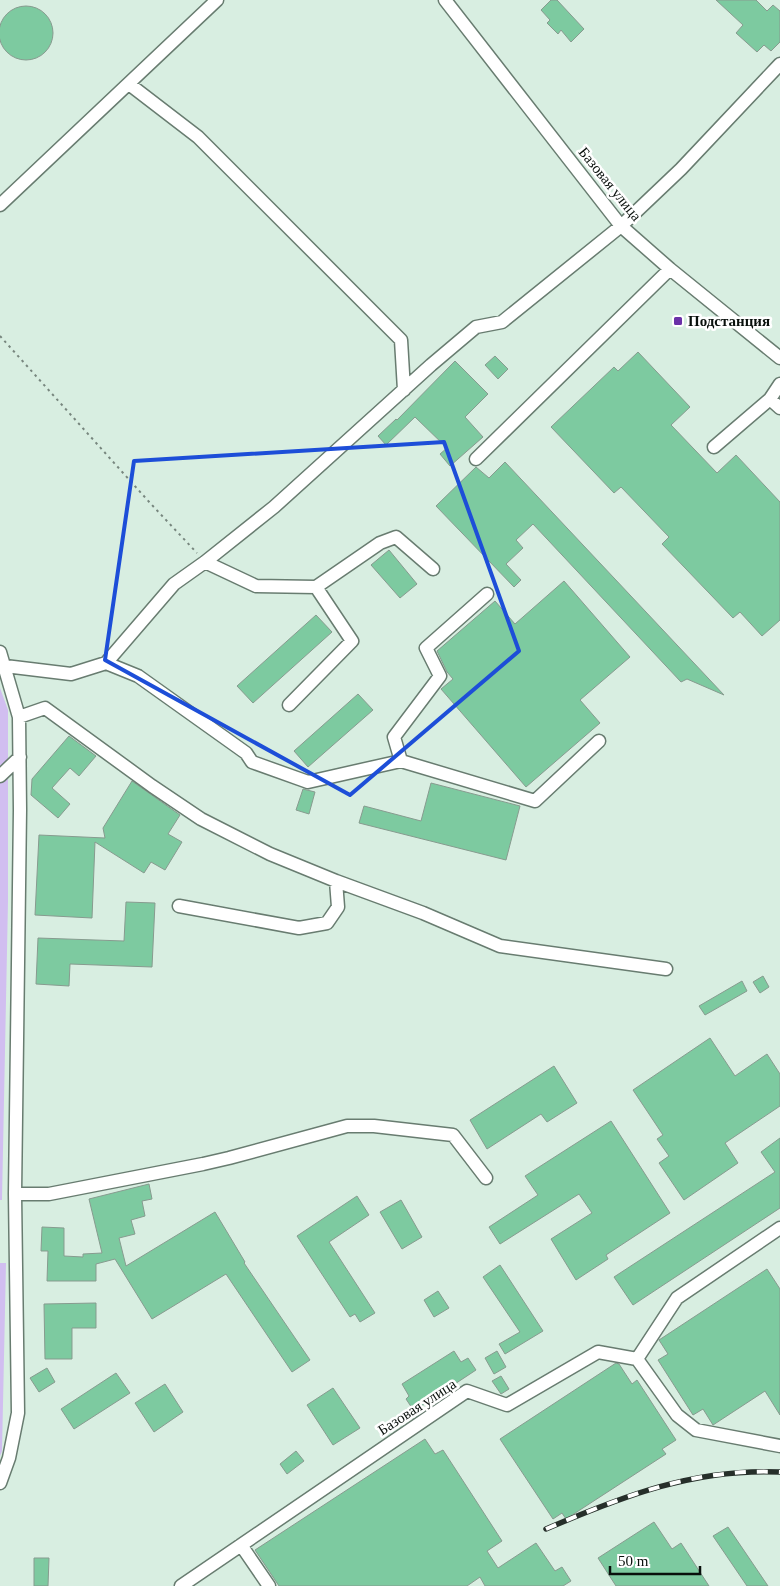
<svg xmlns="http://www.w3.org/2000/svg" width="780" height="1586" viewBox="0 0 780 1586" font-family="'Times New Roman',serif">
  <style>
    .green { fill: #d1bef0 }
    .building { fill: #7dcaa0; stroke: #879b8f }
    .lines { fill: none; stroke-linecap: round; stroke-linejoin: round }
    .minor-casing { stroke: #687c70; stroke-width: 15 }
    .path { stroke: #77867e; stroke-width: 2; stroke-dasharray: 2.5 4; stroke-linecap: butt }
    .minor { stroke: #fff; stroke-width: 12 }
    .rail-casing { stroke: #262f2a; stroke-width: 5.5 }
    .rail { stroke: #fff; stroke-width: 4; stroke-dasharray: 11; stroke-linecap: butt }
    .marked { fill: none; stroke: #1d4ed8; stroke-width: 4; stroke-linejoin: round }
    .poi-dot { fill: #6b31a8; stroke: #fff; stroke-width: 2 }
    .labels { text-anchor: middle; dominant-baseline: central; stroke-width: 5; stroke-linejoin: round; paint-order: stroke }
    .street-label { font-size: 15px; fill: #09100c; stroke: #fff }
    .poi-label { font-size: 15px; font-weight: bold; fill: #09100c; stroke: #fff; text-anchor: start }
  </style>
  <rect width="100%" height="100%" fill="#d8eee1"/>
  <path class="green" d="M0,688L8,710V901L2,1200H0Z
    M0,1263H6L2,1451L0,1456Z"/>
  <path class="building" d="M551,0H557L584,29L571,42L561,30L558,34L547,23L550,20L541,10Z
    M716,0H756L767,11L773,5L780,11V42L771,51L764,45L757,52L736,33L743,25Z
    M-1 33a27 27 0 1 1 54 0a27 27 0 1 1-54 0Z
    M638,352L690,407L671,425L717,473L736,455L780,502V620L762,636L740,612L733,618L662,544L669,537L621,487L614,493L551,427L614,367L618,371Z
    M495,356L508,369L498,379L485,365Z
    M455,361L488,394L465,417L483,437L450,466L440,454L447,448L415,417L386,445L378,436L396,419L397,420Z
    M505,462L724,695L687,679L681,682L533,524L516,540L523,548L506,564L521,580L514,587L436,506L476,467L489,478Z
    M389,550L417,584L400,598L371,565Z
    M564,581L630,657L580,700L600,723L526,787L441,689L453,679L447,672L437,651L495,601L515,624Z
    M316,615L332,632L253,703L237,686Z
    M358,694L373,710L308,767L294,751Z
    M69,736L96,756L79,776L70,768L52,788L70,804L58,818L31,795L32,779Z
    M132,781L180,815L168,834L182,842L165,870L151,862L144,873L95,842L92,918L35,915L39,835L105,838L103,828Z
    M431,783L520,806L506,860L359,823L364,806L421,821Z
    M303,789L315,792L309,814L296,810Z
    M126,902L155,903L152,967L70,964L69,986L36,984L38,938L124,941Z
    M763,976L769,987L760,993L753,982Z
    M742,981L747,991L705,1015L699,1006Z
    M710,1038L735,1076L767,1054L780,1074V1106L725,1143L738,1163L684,1200L659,1163L669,1156L657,1139L663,1135L633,1090Z
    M554,1066L577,1103L547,1122L541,1114L487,1149L470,1120Z
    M611,1121L670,1213L606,1255L608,1259L576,1280L551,1239L592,1213L579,1194L500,1244L489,1227L538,1195L525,1176Z
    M780,1138V1208L633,1305L614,1277L775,1172L761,1152Z
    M149,1184L152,1199L142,1201L145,1216L131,1220L135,1234L119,1238L126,1266L215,1212L245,1262L244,1263L310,1360L292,1372L226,1274L152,1319L115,1259L96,1264V1281H47L48,1251H41L42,1227L64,1228V1256L83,1257V1254L102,1253L89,1199Z
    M357,1196L369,1215L329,1242L375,1313L360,1322L355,1314L350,1317L297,1236Z
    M401,1200L422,1237L402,1249L380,1212Z
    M500,1265L543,1331L505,1354L499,1344L520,1332L483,1277Z
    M767,1269L780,1289V1415L765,1391L713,1425L703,1409L693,1415L658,1360L668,1354L659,1340Z
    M438,1291L449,1308L434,1317L424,1300Z
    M96,1303V1328H72V1359H45L44,1304Z
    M454,1351L461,1362L468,1358L476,1370L414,1411L406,1399L409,1396L402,1384Z
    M497,1351L506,1367L494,1374L485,1358Z
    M616,1363L619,1364L632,1384L637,1380L676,1440L662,1449L666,1454L566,1519L562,1513L553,1519L500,1439Z
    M47,1368L55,1382L39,1392L30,1378Z
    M116,1373L130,1393L74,1429L61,1409Z
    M501,1376L509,1389L501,1394L492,1381Z
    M165,1384L183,1412L154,1432L135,1403Z
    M333,1388L360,1428L333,1445L307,1405Z
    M425,1439L435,1454L443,1450L502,1541L487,1551L498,1568L536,1543L555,1571L562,1567L571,1581L563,1586H485L480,1577L467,1586H279L255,1550Z
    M296,1451L304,1461L287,1474L280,1464Z
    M654,1522L672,1549L681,1543L709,1586H616L598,1558Z
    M728,1527L768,1586H747L713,1536Z
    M34,1558H49L48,1586H34Z"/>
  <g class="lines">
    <defs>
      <path id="minor" d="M445,0L621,226L670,269L780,358
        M129,84L198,137L401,340L404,390
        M0,205L217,0
        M770,399L780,384
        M714,447L770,399L780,408
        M476,459L670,269
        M205,562L256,586L316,587L352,641L289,705
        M316,587L380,543L396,537L433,569
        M0,652L19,717L20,810L15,1194L18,1413L9,1458L0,1483
        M106,663L174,584L205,562L274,507L431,365L476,327L502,322L621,226L681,169L780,64
        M5,666L71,674L106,663L138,676L246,753L252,762L308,782L401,761L535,801L599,741
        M19,717L45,708L152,786L201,819L270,854L336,881L423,913L500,946L666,969
        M401,761L394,737L440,676L426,648L487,594
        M0,776L20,757
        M179,906L299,928L327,923L338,907L336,881
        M15,1194H49L203,1164L229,1158L347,1126H374L453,1135L486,1178
        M637,1359L677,1298L780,1228
        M241,1545L269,1586
        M181,1586L467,1391L507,1405L598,1352L637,1359L677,1415L696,1430L780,1446"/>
    </defs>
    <use href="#minor" class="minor-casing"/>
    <path class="path" d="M0,336L151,504L197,553"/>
    <use href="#minor" class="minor"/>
    <defs>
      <path id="rail" d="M546,1529C623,1496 695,1468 780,1472"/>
    </defs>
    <use href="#rail" class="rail-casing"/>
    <use href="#rail" class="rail"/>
  </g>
  <path class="marked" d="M444,442L519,651L350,795L105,660L134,461Z"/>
  <rect class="poi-dot" x="673" y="316" width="10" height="10" rx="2.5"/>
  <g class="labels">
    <g class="street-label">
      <text transform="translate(610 184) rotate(51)">Базовая улица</text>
      <text transform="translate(417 1407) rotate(-33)">Базовая улица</text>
    </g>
    <g class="poi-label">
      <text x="688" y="321">Подстанция</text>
    </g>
  </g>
  <path d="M610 1566v8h90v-8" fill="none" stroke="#09100c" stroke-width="2.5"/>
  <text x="618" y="1566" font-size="15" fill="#09100c" stroke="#ffffff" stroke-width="4" paint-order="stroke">50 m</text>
</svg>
